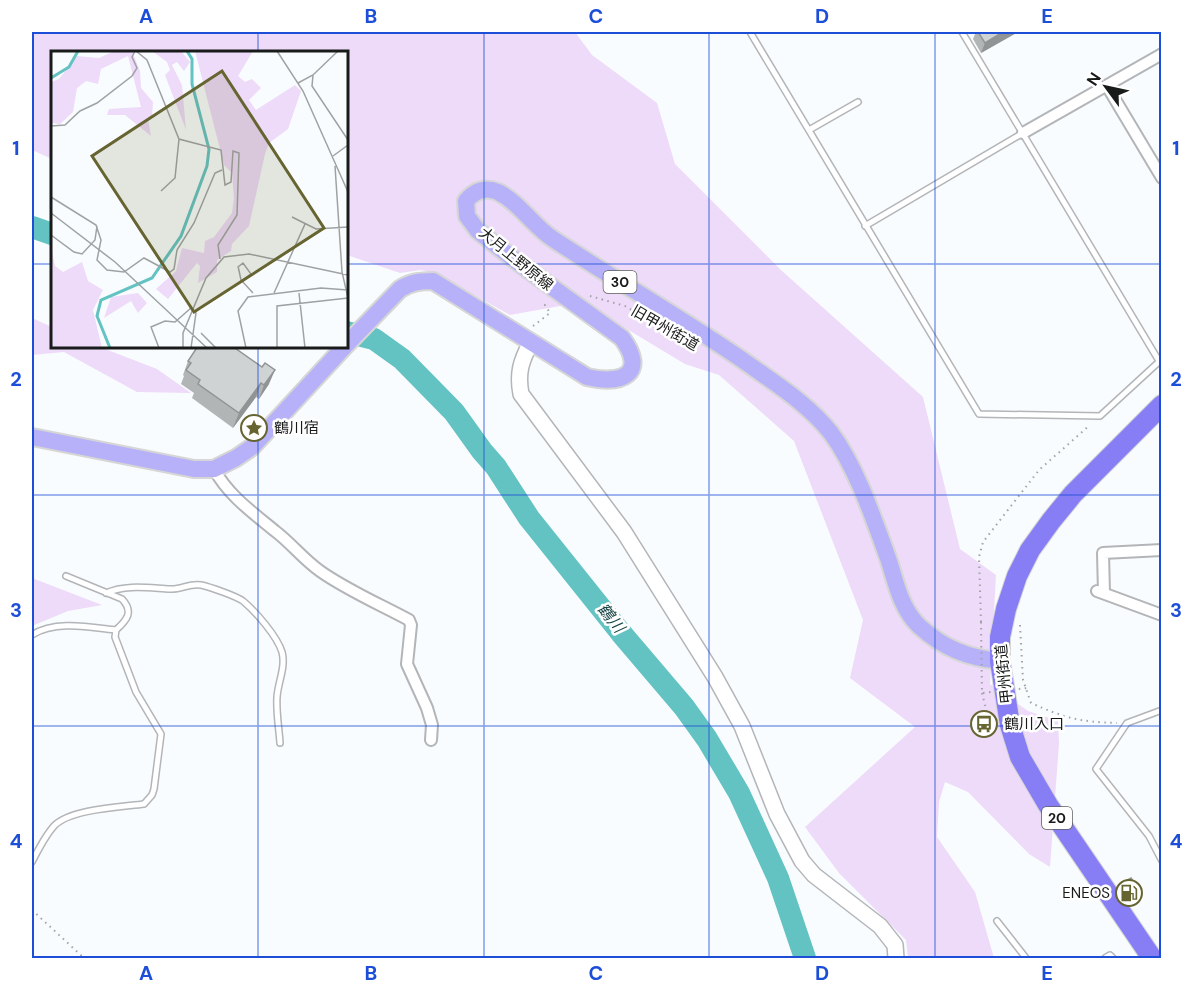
<svg xmlns="http://www.w3.org/2000/svg" width="1193" height="990" viewBox="0 0 1193 990" font-family="'DM Sans','Noto Sans JP',sans-serif">
  <style>
    .green { fill: #eedaf9 }
    .lines { fill: none; stroke-linecap: round; stroke-linejoin: round }
    .river { stroke: #63c2c2; stroke-width: 22 }
    .lane-casing { stroke: #b3b5b8; stroke-width: 8 }
    .street-casing { stroke: #b3b5b8; stroke-width: 14 }
    .secondary-casing { stroke: #b3b5b8; stroke-width: 18 }
    .primary-casing { stroke: #d6d6d6; stroke-width: 20 }
    .highway-casing { stroke: #d6d6d6; stroke-width: 22 }
    .path { stroke: #a1a3a4; stroke-width: 2; stroke-dasharray: 1.5 4.5; stroke-linecap: butt }
    .lane { stroke: #fff; stroke-width: 5 }
    .street { stroke: #fff; stroke-width: 10 }
    .secondary { stroke: #fff; stroke-width: 15 }
    .primary { stroke: #b7b1f9; stroke-width: 16 }
    .highway { stroke: #877df5; stroke-width: 20 }
    .path-bridge { stroke: #a1a3a4; stroke-width: 2; stroke-dasharray: 1.5 4.5; stroke-linecap: butt }
    .wall { fill: #b2b5b6 }
    .shaded-wall { fill: #919494 }
    .building { fill: #cfd3d4; stroke: #919494; stroke-width: 1.5 }
    .grid { fill: none; stroke: #1d4ed8; stroke-width: 1.5; stroke-opacity: 0.55 }
    .labels { text-anchor: middle; dominant-baseline: central; stroke-width: 5; stroke-linejoin: round; paint-order: stroke }
    .shield { fill: #fff; stroke: #5e5f5f; stroke-width: 1.5 }
    .shield-label { font-size: 14px; font-weight: bold; fill: #191a1a }
    .street-label { font-size: 15px; fill: #191a1a; stroke: #fff }
    .poi-label { font-size: 15px; fill: #191a1a; stroke: #fff; text-anchor: start }
    .water-label { font-size: 16px; font-style: italic; fill: #164343; stroke: #fff }
    .inset-river { fill: none; stroke: #63c2c2; stroke-width: 3 }
    .inset-road { fill: none; stroke: #9fa2a3; stroke-width: 1.5 }
    .view { fill: #666430; fill-opacity: 0.15; stroke: #666430; stroke-width: 3 }
    .inset-edge { fill: none; stroke: #191a1a; stroke-width: 3 }
    .neatline { fill: none; stroke: #1d4ed8; stroke-width: 2 }
    .grid-label { font-size: 20px; text-anchor: middle; font-weight: bold; fill: #1d4ed8 }
  </style>
  <rect width="100%" height="100%" fill="#f9fcfe"/>
  <path class="green" d="M32,32H575L592,55L657,103L675,164L782,271L923,397L960,549L996,575L990,684L1028,711L1058,721L1059,743L1050,867L1029,854L968,792L945,782L939,802L937,837L975,892L994,958H908L906,940L839,873L805,827L915,727L850,678L863,620L794,441L719,375L685,364L582,302L510,315L436,274L421,270L400,273L347,255L346,52H52V159L32,150Z
    M32,318L52,327V346L100,347L157,369L191,393L137,392L64,352L32,355Z
    M32,578L102,605L68,611L32,626Z"/>
  <g class="lines">
    <path class="river" d="M32,227L52,234
      M346,332L374,339L402,359L454,412L482,451L496,467L529,518L621,633L684,707L707,739L739,793L778,878L805,958"/>
    <defs>
      <path id="lane" d="M750,32L979,414L1100,416L1162,359
        M962,32L1159,361
        M809,130L858,102
        M865,226L1023,133
        M106,593C126,584 149,588 170,589C181,590 189,583 201,585C210,587 236,596 243,601C256,612 277,636 282,652C286,667 278,682 277,697C276,712 279,728 280,743
        M32,635C55,620 89,627 116,630
        M1162,710L1127,723L1096,769L1149,836L1162,861
        M32,862C38,850 45,836 54,826C70,809 121,807 144,804L152,795L154,789L161,734L136,692L115,637L116,630C127,620 134,612 122,599L66,576
        M997,921L1026,958
        M1105,958L1110,955L1113,958"/>
      <path id="street" d="M1107,86L1162,178
        M1023,133L1162,54
        M214,469C228,495 252,512 275,531C291,543 303,559 320,571C345,589 381,605 409,620L411,625L407,664L427,708L432,725L431,740
        M1097,591L1162,615
        M1104,593L1103,553L1162,550"/>
      <path id="secondary" d="M531,342C521,361 517,373 521,394L624,532L715,677L742,726L777,814L802,861L814,875L880,926L895,945L896,958"/>
      <path id="primary" d="M346,345L400,289C411,282 420,281 433,281L587,377C622,385 648,374 622,338L516,261L478,231L467,216L466,201C474,191 485,186 498,192C520,203 533,226 553,239C618,282 687,321 751,366C779,386 810,406 831,433C857,468 874,520 889,561C896,583 901,609 919,626C943,648 968,658 1000,661
        M32,437L194,469H214L236,458L252,447L345,346"/>
      <path id="highway" d="M1152,958L1048,805L1020,757L1010,725L1000,661V637L1006,609L1017,576L1030,550L1051,521L1073,494L1162,405"/>
    </defs>
    <use href="#lane" class="lane-casing"/>
    <use href="#street" class="street-casing"/>
    <use href="#secondary" class="secondary-casing"/>
    <use href="#primary" class="primary-casing"/>
    <use href="#highway" class="highway-casing"/>
    <path class="path" d="M590,296L625,306L674,334
      M533,326L550,313L545,305L547,303L549,304
      M981,622L979,557L983,542L1039,470L1090,425
      M1020,625L1023,680L1031,703C1065,718 1079,722 1117,723
      M982,693L989,721
      M32,910L84,958"/>
    <use href="#lane" class="lane"/>
    <use href="#street" class="street"/>
    <use href="#secondary" class="secondary"/>
    <use href="#primary" class="primary"/>
    <use href="#highway" class="highway"/>
    <path class="path-bridge" d="M981,622L982,693L1028,688"/>
  </g>
  <path class="wall" d="M976,32H1018L981,53L973,39Z
    M188,361L269,384L259,399L256,397L233,428L192,398L194,393L181,384L184,376L183,375Z
    M1120,884L1140,896L1129,903L1119,888Z"/>
  <path class="shaded-wall" d="M1003,32H1018L981,53L985,43Z
    M275,370L269,384L259,399L264,385Z
    M261,383L256,397L233,428L239,413Z
    M1141,893L1140,896L1129,903L1130,899Z"/>
  <path class="building" d="M978,32H1003L985,43Z
    M198,346H232L262,367L265,363L275,370L264,385L261,383L239,413L198,384L200,380L186,370L191,363L188,361Z
    M1131,878L1141,893L1130,899L1120,884Z"/>
  <path class="grid" d="M258,32V52M484,32V958M709,32V958M935,32V958M32,264H52M346,264H1162M258,346V958M32,495H1162M32,726H1162"/>
  <defs>
    <symbol id="sight-ring" viewBox="-11 -11 22 22"><circle r="9.5" fill="#fff" stroke="#666430" stroke-width="1.5"/><path d="M0-6L1.8-2.2L6-1.7L2.9 1.2L3.7 5.4L0 3.3L-3.7 5.4L-2.9 1.2L-6-1.7L-1.8-2.2Z" fill="#666430"/></symbol>
    <symbol id="bus-ring" viewBox="-11 -11 22 22"><circle r="9.5" fill="#fff" stroke="#666430" stroke-width="1.5"/><path d="M-5-6H5V4H4V6H2V4H-2V6H-4V4H-5ZM-3.5-4V0h7V-4ZM-3.5 1.2v1.5H-2V1.2ZM2 1.2v1.5H3.5V1.2Z" fill="#666430"/></symbol>
    <symbol id="fuel-ring" viewBox="-11 -11 22 22"><circle r="9.5" fill="#fff" stroke="#666430" stroke-width="1.5"/><path d="M-5.5-6h7V0h2V4h1.3V-2.5L3-4.5l.8-.8L6-3V5H2.5V1h-1V6h-7ZM-4.2-4.7v3.2H.2V-4.7Z" fill="#666430"/></symbol>
  </defs>
  <g fill-rule="evenodd">
    <use href="#sight-ring" x="239" y="413" width="30" height="30"/>
    <use href="#bus-ring" x="969" y="709" width="30" height="30"/>
    <use href="#fuel-ring" x="1114" y="878" width="30" height="30"/>
  </g>
  <g class="labels">
    <g class="shield">
      <rect x="603.5" y="271" width="33" height="22" rx="4.5"/>
      <rect x="1042" y="807" width="30" height="22" rx="4.5"/>
    </g>
    <g class="shield-label">
      <text x="620" y="282">30</text>
      <text x="1057" y="818">20</text>
    </g>
    <g class="street-label">
      <text transform="translate(516 259) rotate(39)">大月上野原線</text>
      <text transform="translate(665 328) rotate(30)">旧甲州街道</text>
      <text transform="translate(1004 674) rotate(-96)">甲州街道</text>
    </g>
    <g class="poi-label">
      <text x="274" y="428">鶴川宿</text>
      <text x="1004" y="724">鶴川入口</text>
      <text x="1110" y="893" text-anchor="end">ENEOS</text>
    </g>
    <g class="water-label">
      <text transform="translate(611 618) rotate(51)">鶴川</text>
    </g>
  </g>
  <g transform="translate(51 51)">
    <rect width="297" height="297" fill="#f9fcfe"/>
    <path d="M63,0H81L89,20L90,37L102,51L101,65L97,68L100,85L74,64H56L58,58L90,56L77,5L50,18L47,33L35,30L26,37L22,61L9,73L0,72V31L8,28L26,5L48,7ZM101,0H130L139,11L133,20L126,11L121,14L131,34L135,79L114,24L119,19L116,11ZM144,0H202L187,25L194,31L201,28L210,37L198,49L205,59L244,34L250,40L237,78L218,92L214,103L198,175L181,193L180,200L166,209V221L147,232L149,215L146,212L117,248L105,238L125,220L131,197L153,202L154,190L163,186L181,162L183,147L181,122L173,114ZM0,195L4,215L12,221L31,211L37,230L52,239L42,259L51,297H0ZM87,242L96,252L87,262L80,250L53,267L60,246Z" fill="#eedaf9"/>
    <path class="inset-river" d="M0,27L18,16L27,0M59,297L46,265L50,249L101,227L130,185L156,115L158,98L141,33V8L136,0"/>
    <path class="inset-road" d="M85,0L96,9L128,88L170,99L174,134L180,131L182,100L188,102L186,164L167,194L169,208M226,0L252,40L297,141M262,24L261,35L297,89M247,32L262,24L287,0M0,75L14,74L29,60L46,52L81,25L86,17L81,6L84,0M282,105L297,94M284,115L291,221L297,247M110,140L124,127L128,88M0,146L45,174L50,189L46,209L56,219L73,221L93,207L119,221L123,218L126,199L143,172L164,122L171,119M0,162L64,211L156,297M241,166L265,178L297,176M0,184L23,201L31,203L44,189L46,175M187,215L190,229L202,242M187,216L192,212L200,223L190,230M223,242L254,173M248,242L254,297M150,282L165,297M108,297L100,276L114,270L124,271L140,257L145,262L140,297M132,297V282L155,227L173,206L198,203L297,224M195,297L187,260L197,246L270,237L297,239M226,297V255L297,247"/>
    <path class="view" d="M171,20L273,177L143,261L41,105Z"/>
    <rect width="297" height="297" class="inset-edge"/>
  </g>
  <rect width="1193" height="990" fill="none" stroke="#ffffff" stroke-width="66"/>
  <g transform="translate(1106 87) rotate(303)" stroke="#ffffff" stroke-width="4.5" paint-order="stroke">
  <path d="M0-4.5L10 22L0 15L-10 22Z" fill="#191a1a"/>
  <text y="-9" font-size="16" font-weight="bold" text-anchor="middle" fill="#191a1a">N</text>
  </g>
  <rect x="33" y="33" width="1127" height="924" class="neatline"/>
  <g class="grid-label">
    <text x="146" y="23">A</text>
    <text x="371" y="23">B</text>
    <text x="596" y="23">C</text>
    <text x="822" y="23">D</text>
    <text x="1047" y="23">E</text>
    <text x="16" y="155">1</text>
    <text x="1176" y="155">1</text>
    <text x="16" y="386">2</text>
    <text x="1176" y="386">2</text>
    <text x="16" y="617">3</text>
    <text x="1176" y="617">3</text>
    <text x="16" y="848">4</text>
    <text x="1176" y="848">4</text>
    <text x="146" y="980">A</text>
    <text x="371" y="980">B</text>
    <text x="596" y="980">C</text>
    <text x="822" y="980">D</text>
    <text x="1047" y="980">E</text>
  </g>
</svg>
